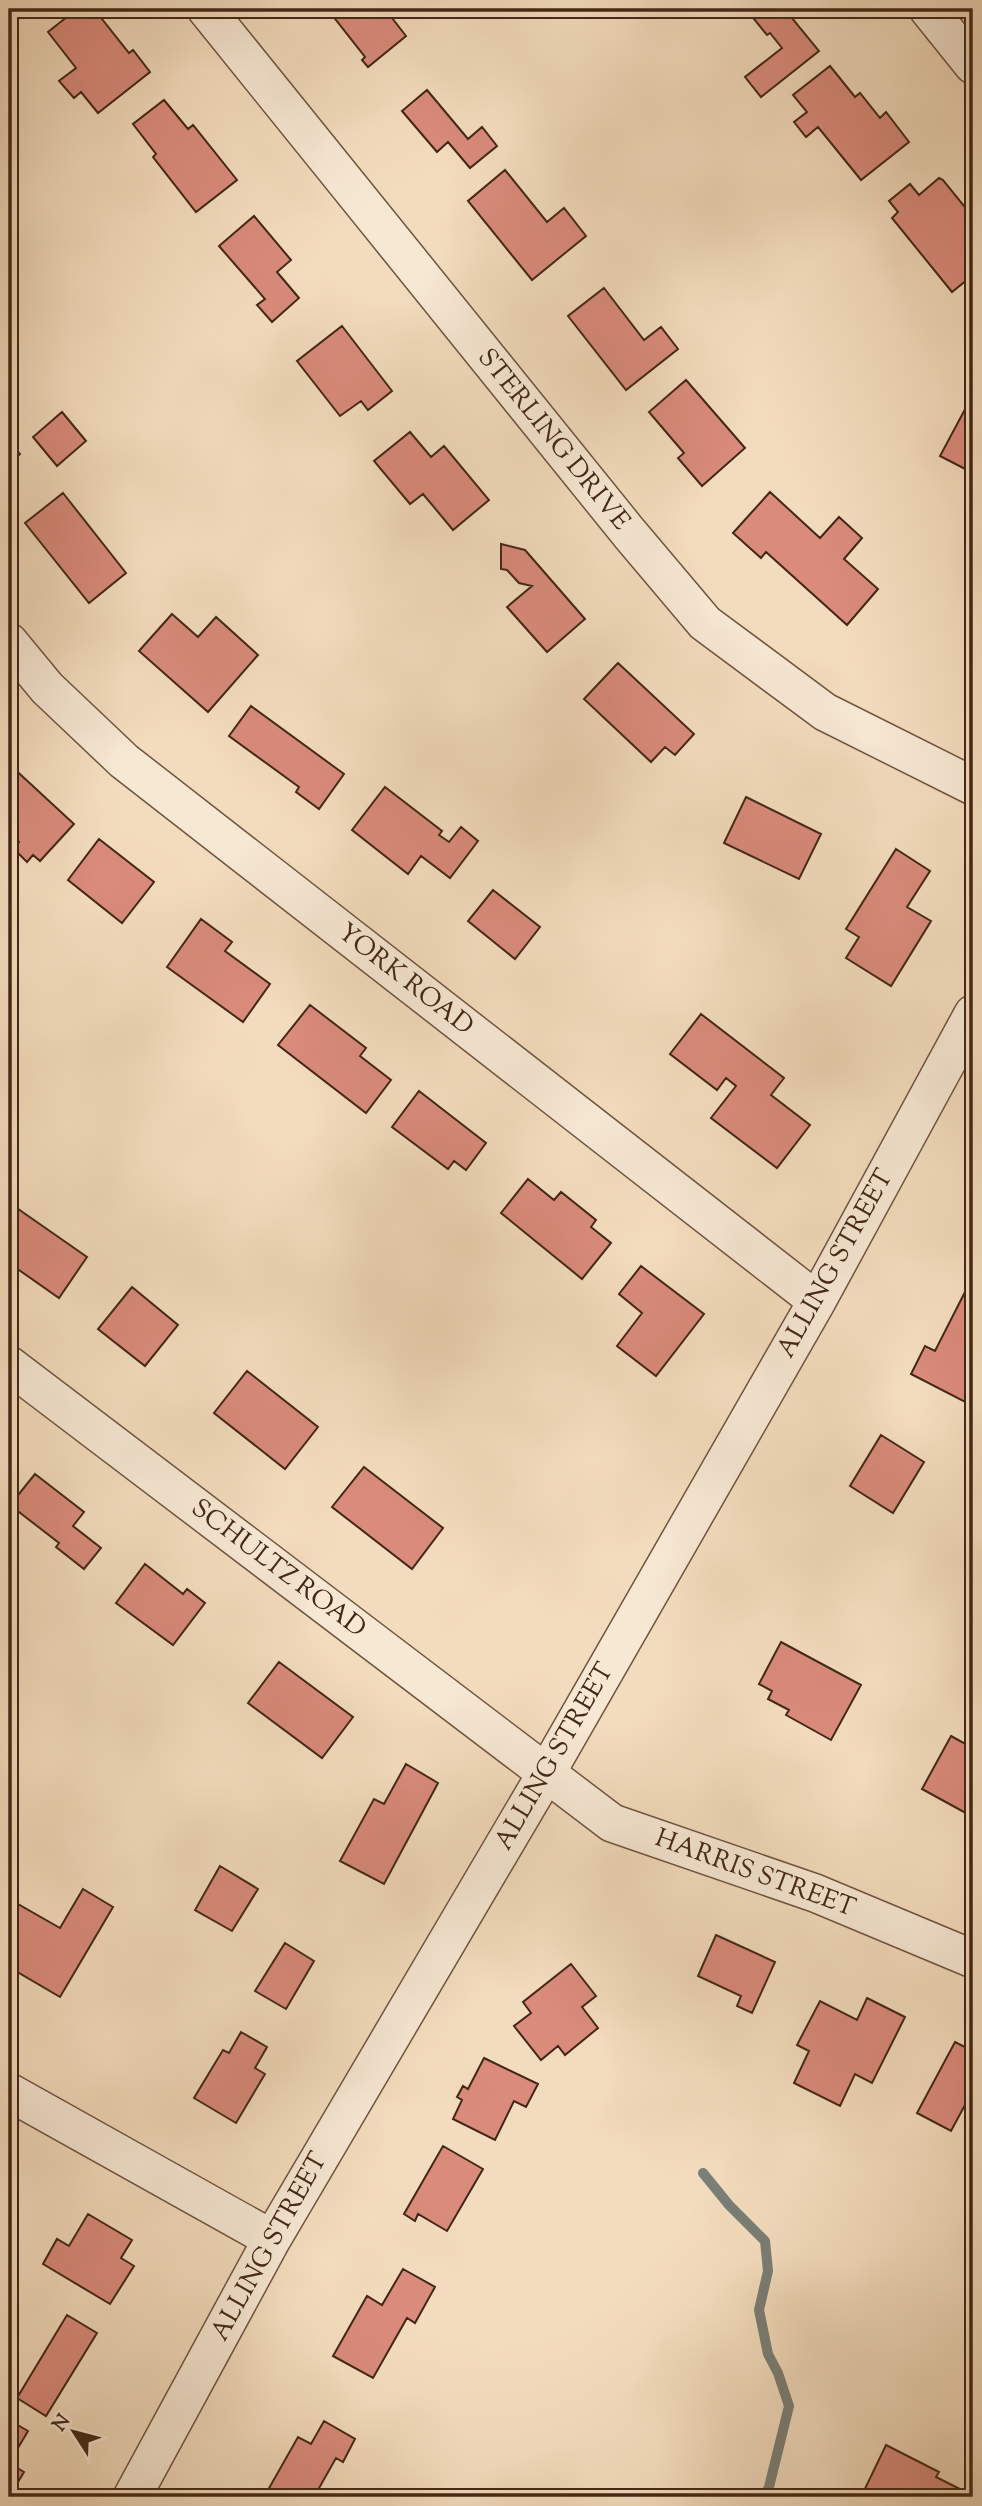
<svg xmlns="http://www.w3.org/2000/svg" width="982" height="2506" viewBox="0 0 982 2506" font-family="'Sorts Mill Goudy',serif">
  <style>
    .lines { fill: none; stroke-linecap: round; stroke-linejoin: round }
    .stream { stroke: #7a7f78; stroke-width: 10 }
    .building { fill: #da8b7c; stroke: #432716; stroke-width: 2 }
    .street-casing { stroke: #6f5440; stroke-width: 40 }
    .street { stroke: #f7e8d4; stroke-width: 37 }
    .labels { text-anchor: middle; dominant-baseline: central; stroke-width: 5; stroke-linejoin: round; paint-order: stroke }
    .street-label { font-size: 26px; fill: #432716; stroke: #f7e8d4 }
  </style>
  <rect width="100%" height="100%" fill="#f3dcbd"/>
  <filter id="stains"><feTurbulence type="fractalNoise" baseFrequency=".00286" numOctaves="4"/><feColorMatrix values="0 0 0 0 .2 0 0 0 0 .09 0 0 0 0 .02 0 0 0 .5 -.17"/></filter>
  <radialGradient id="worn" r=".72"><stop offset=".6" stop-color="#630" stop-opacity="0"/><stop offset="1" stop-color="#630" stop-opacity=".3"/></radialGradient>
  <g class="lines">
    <path class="stream" d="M703,2173L729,2205L765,2241L768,2271L759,2310L768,2354L778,2373L789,2406L769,2487L764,2497"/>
  </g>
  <path class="building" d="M77,9H94L129,53L133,50L150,72L98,113L81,92L74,98L59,81L76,68L48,32Z
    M321,9H385L406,36L368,67L362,60L365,57L328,10L324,13Z
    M746,9H801L791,17L819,51L761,97L745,77L782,48L770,33L767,35Z
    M830,66L855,97L860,93L880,118L886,112L909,142L861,180L818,127L806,137L794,122L807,112L793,95Z
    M427,90L468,139L482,127L497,146L470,168L448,142L437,152L402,111Z
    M164,100L188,129L193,125L237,180L196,212L153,157L156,154L133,124Z
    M505,170L547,222L564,208L586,236L532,280L468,201Z
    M939,178L943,180L973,217V275L952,292L892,218L898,212L889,201L910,184L919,195Z
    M254,216L291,260L277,272L299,298L272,322L257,305L265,299L219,246Z
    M604,288L644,340L661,327L678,349L626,390L568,316Z
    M342,326L392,391L368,410L361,401L340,416L297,361Z
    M686,380L745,448L702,486L678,458L684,453L649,412Z
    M971,398L973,399V473L940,456Z
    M62,412L86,441L57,466L33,437Z
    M410,432L431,457L444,446L489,500L453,530L423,494L410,504L374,461Z
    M9,441L20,454L9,463Z
    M770,492L820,538L839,517L862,538L844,559L878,589L847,625L766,552L761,558L733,533Z
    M63,493L126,573L89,603L25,523Z
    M501,544L525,550L585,619L547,652L507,607L532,586L519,583L507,570L501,569Z
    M172,614L198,637L216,617L258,655L208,712L139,651Z
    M618,663L694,734L675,755L665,747L651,762L584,699Z
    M251,706L344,774L319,809L296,792L299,787L229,736Z
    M9,764L74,824L40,861L33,855L27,862L13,848L19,842L9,832Z
    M385,787L442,831L439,835L449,842L461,827L478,841L450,878L421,856L408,874L352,830Z
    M746,797L821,834L799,879L724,843Z
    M99,839L154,882L122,923L68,880Z
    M896,849L930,871L907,907L931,921L891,986L846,958L859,937L846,929Z
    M493,890L540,927L515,959L468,921Z
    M201,919L232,942L225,951L270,984L243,1022L167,967Z
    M310,1005L366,1048L360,1056L391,1080L366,1113L278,1045Z
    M701,1014L784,1078L771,1095L810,1125L777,1168L711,1118L736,1086L726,1078L717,1090L670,1054Z
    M419,1091L486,1143L466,1170L454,1161L448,1169L392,1127Z
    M528,1179L554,1200L561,1192L596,1220L591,1227L611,1243L582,1279L501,1213Z
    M11,1204L87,1257L59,1298L9,1263V1207Z
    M641,1266L704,1314L656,1376L617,1346L642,1313L619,1294Z
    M132,1287L178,1325L145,1366L98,1329Z
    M965,1292L973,1297V1401L971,1405L911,1374L925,1346L935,1351Z
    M247,1371L318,1427L285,1469L214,1413Z
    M881,1435L924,1462L893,1513L850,1486Z
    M364,1467L443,1528L412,1569L332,1507Z
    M35,1474L84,1512L73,1526L101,1548L84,1569L56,1547L59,1543L10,1505Z
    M145,1564L183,1594L187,1589L205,1603L173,1645L116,1603Z
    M781,1642L861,1685L831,1740L786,1715L789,1710L768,1699L772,1691L759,1684Z
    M279,1662L353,1717L322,1758L248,1703Z
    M951,1736L973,1748V1817L922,1789Z
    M406,1764L438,1783L384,1884L340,1861L374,1799L384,1804Z
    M220,1866L258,1889L232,1931L195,1910Z
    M83,1889L113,1907L60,1997L9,1967L18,1947L9,1941V1899L60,1928Z
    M716,1935L775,1962L752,2013L737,2006L741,1996L698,1976Z
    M285,1943L314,1961L286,2009L255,1991Z
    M571,1964L596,1996L582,2007L598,2028L565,2055L558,2046L541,2060L514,2026L531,2013L523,2002Z
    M867,1998L905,2017L872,2083L855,2074L840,2106L794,2083L809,2051L797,2045L820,2001L857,2020Z
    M241,2032L267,2047L255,2068L265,2074L236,2123L194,2098L223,2050L229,2053Z
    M955,2042L973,2051V2090L951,2131L917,2113Z
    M484,2058L538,2084L526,2107L514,2101L495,2140L453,2119L462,2100L457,2097L463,2086L468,2089Z
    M443,2146L483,2169L447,2231L418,2214L415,2221L404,2214Z
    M88,2214L132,2240L121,2258L134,2266L110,2304L43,2264L57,2239L69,2246Z
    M403,2269L435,2287L415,2323L407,2318L373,2378L333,2356L367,2296L382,2305Z
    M67,2315L97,2333L46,2416L17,2398Z
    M9,2420L28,2431L9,2463L24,2472L9,2497Z
    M324,2421L355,2439L343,2462L336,2458L314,2497H264L298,2437L311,2444Z
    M886,2445L939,2472L936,2477L970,2494L969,2497H861Z"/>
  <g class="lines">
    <defs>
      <path id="street" d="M206,9L629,533L705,623L825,712L973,786
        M928,9L973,65
        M9,642L47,688L124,761L817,1301
        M9,1365L612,1823L815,1893L973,1959
        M9,2092L272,2239
        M132,2497L272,2239L547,1772L817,1301L973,1014"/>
    </defs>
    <use href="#street" class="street-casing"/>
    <use href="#street" class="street"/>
  </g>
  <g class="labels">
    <g class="street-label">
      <text transform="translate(553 440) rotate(51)">STERLING DRIVE</text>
      <text transform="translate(405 980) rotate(38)">YORK ROAD</text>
      <text transform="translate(836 1264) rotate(-61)">ALLING STREET</text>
      <text transform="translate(278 1569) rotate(37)">SCHULTZ ROAD</text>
      <text transform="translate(555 1757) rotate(-60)">ALLING STREET</text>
      <text transform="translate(755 1874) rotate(20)">HARRIS STREET</text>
      <text transform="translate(270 2247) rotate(-61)">ALLING STREET</text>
    </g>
  </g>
  <rect width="982" height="2506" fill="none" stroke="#f3dcbd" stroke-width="35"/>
  <rect x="10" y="10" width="961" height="2485" fill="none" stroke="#432716" stroke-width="3.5"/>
  <rect x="18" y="18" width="947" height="2471" fill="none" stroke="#432716" stroke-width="2"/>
  <g transform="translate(74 2432) rotate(306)" stroke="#f7e8d4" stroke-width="5" paint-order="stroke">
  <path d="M0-5L12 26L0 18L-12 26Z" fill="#432716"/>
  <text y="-10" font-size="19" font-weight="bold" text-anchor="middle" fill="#432716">N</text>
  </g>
  <rect width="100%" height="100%" filter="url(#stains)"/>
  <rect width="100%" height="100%" fill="url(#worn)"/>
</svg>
